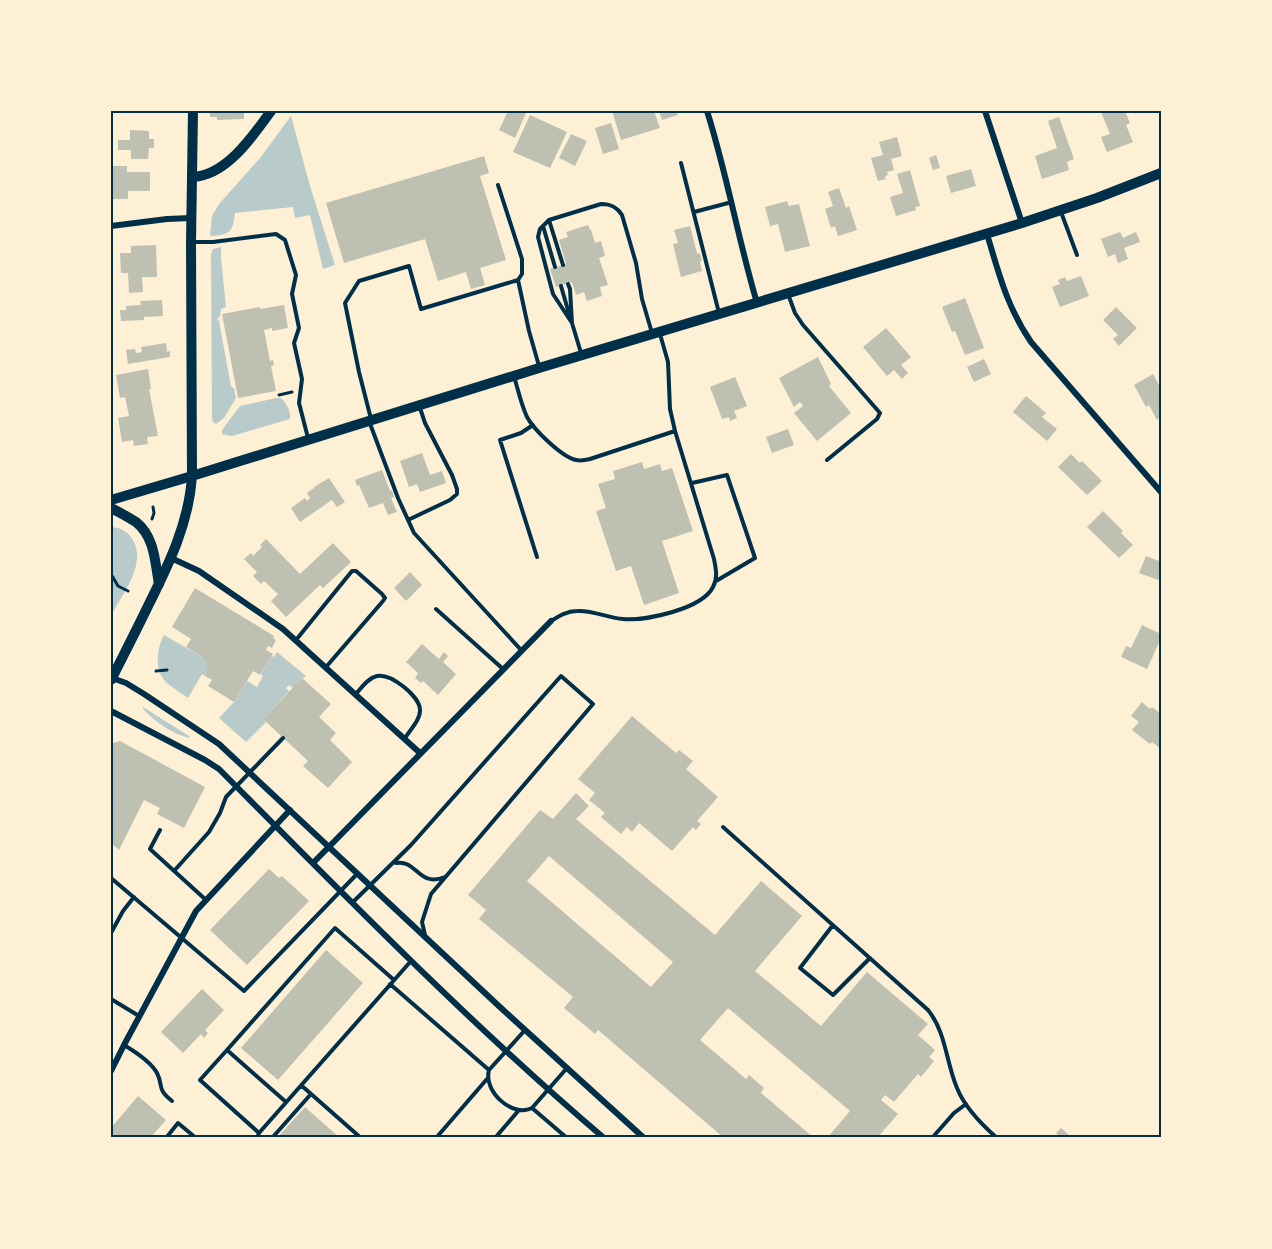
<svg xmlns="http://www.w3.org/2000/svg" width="1272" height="1249" viewBox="0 0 1272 1249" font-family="Raleway,sans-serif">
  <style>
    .green { fill: #b9caca }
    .building { fill: #bec0b2; fill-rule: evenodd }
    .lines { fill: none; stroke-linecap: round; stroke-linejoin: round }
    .path { stroke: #003049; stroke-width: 3 }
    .service { stroke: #003049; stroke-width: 4 }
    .minor { stroke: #003049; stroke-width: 6 }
    .secondary { stroke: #003049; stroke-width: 10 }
    .primary { stroke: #003049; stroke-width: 10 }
    .neatline { fill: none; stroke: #003049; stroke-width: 2 }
  </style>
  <rect width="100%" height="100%" fill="#fdf0d5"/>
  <path class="green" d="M291,116L310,186L335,265L323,269L310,215L295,218L293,207L235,213C233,232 230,235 210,236L212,216L219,204L260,158Z
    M221,247V258L226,307L221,309L220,317L217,318L219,321L231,386L234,389L236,398L224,418L216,424L213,422L212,418L211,254L213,249Z
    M276,398H281C287,404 291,411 290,419L232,436L222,434V430L240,406Z
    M111,527C122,528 129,532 134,542C145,565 124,592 113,612L111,610Z
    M164,635L202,657C208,663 208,669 205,676L202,674L188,698C181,693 174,689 168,684C154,672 156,650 164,635Z
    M277,652L306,676L303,678H302L293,688L289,685L286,688L289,691L263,719L266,722L246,742L219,718L234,702L247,681L257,687L263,676L261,674L272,656L274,657Z
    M143,707L189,736V738C171,733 155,722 143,709Z"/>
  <path class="building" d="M210,111H244V119L217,120V117H210Z
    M508,111H521L526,113L515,138L499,130Z
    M612,111H654L660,128L621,140Z
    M659,111H677L678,115L662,120Z
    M1103,111H1125L1130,123L1126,125L1133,142L1107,152L1101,137L1110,134L1101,112Z
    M530,115L567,132L550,168L513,152Z
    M1059,117L1074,159L1067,162L1069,170L1042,179L1035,156L1057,148L1048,121Z
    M611,123L619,149L603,154L595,128Z
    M130,130L149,131V139H154V148H149L148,159H131V150H118V140H130Z
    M571,134L587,141L575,166L559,158Z
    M897,137L902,156L891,159L894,170L887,172L888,175L885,176L886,179L878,181L871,158L883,155L879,142Z
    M936,155L940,168L933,170L929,158Z
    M484,156L489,173L480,176L506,260L480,268L485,285L471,289L466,272L438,281L425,239L344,263L326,203Z
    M111,166H127V172H150V191H128V199H111Z
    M971,169L976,186L951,193L946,176Z
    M910,170L920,206L915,207L916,210L896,216L890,197L903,193L897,174Z
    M839,188L846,208L849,206L857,230L838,236L835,226L831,228L825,209L833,206L828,192Z
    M787,201L789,206L799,204L810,246L785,252L778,224L770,226L765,207Z
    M588,225L590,230H591L595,243L601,241L605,256L599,258L608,285L600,287L602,296L587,301L584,292L576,295L572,282L556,287L550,269L566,264L559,240L568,237L566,232Z
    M690,226L697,253L700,254L702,260L700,262L702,271L681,277L673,244L678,243L674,230Z
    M1120,232L1123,238L1136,232L1140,242L1124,248L1128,259L1118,263L1115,254L1108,257L1101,239Z
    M156,245L157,277H142L143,292L129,293L128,273H121L120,253H131V246Z
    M1081,276L1089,296L1060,307L1052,287L1060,284L1058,280L1065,277L1067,281Z
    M965,298L984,348L965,355L955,331L952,332L942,307Z
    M162,300L163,316L144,317V320L121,321L120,310H126V306L141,305L140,301Z
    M284,305L288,328L272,331V328L264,330L270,361L273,360L274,365L271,366L276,391L238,398L222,314L260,307V309Z
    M1116,307L1137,328L1119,346L1113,339L1118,335L1103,320Z
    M886,328L911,357L901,365L908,373L902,379L894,370L887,376L863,347Z
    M166,343L167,352L170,351V357L128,364L126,350L135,349L136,353L142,352L141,347Z
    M818,357L831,384L829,386L851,413L817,441L794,413L803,406L800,402L794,407L779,378Z
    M984,359L991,374L974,382L967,367Z
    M148,369L151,389H149L158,436L147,437L148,444L134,446L133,440L122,442L118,418L129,416L125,397L120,398L116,375Z
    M1153,374L1161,389V417L1157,420L1149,405L1146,407L1134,385Z
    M735,377L747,406L734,411L737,418L730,421L729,417L722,419L710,387Z
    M1026,396L1046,413L1042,417L1057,429L1047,441L1013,412Z
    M788,429L794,445L772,453L766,437Z
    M422,453L430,475L442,471L446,483L420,492L417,484L409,487L400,461Z
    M1071,454L1080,463L1082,461L1102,481L1087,495L1058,467Z
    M642,462L644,469L660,464L662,471L672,468L693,531L662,541L679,593L644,605L631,566L616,571L596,511L606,508L598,484L615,479L613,471Z
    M382,470L390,491L392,490L394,497L391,498L397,512L388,515L383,503L369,508L359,485L357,486L355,480Z
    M329,478L345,502L337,507L332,500L300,522L291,508L305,498L307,501L310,498L307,493L314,488V487Z
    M1103,511L1123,531L1121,533L1133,545L1119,558L1087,527Z
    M266,539L300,574L333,543L351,562L323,588L320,585L286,617L271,601L278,594L264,581L261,584L253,576L257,572L244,559L251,553L253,556L262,547L260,545Z
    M1146,556L1159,561L1161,557V581L1139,573Z
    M410,572L422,585L406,601L394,588Z
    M195,588L274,636L273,638L276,640L272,648L268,646L266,650L273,654L260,675L253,671L234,702L208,686L212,680L205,676L207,670L206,662L202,657L186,647L191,639L172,627Z
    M1142,625L1161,634V638L1147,669L1121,657L1126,646L1131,648Z
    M422,644L439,659L444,652L448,656L443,662L456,674L438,695L423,681L421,683L415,678L418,673L406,662Z
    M302,678L331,704L319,717L336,733L330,740L352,762L328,788L303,766L308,761L263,719Z
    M1142,702L1150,709L1152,707L1161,714V749L1152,742L1150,744L1132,730L1139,722L1131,716Z
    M632,716L676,753L679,750L693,761L686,769L718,797L697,821L701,824L696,830L693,827L672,851L639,823L632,832L627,827L621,834L601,817L605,813L589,800L595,793L578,779Z
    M120,741L205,787L184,828L157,814L160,808L144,800L119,850L111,843V747L113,743Z
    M576,793L589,806L576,819L715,935L761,881L802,916L755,971L821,1026L867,972L928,1024L918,1035L935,1050L929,1057L934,1061L921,1077L918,1074L894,1102L885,1095L881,1100L898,1114L877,1138H827L850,1111L728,1008L700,1040L746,1079L749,1075L764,1088L761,1093L814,1138H724L598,1030L595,1034L564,1008L573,997L479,919L486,910L468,895L540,810L553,819ZM549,856L673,962L651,987L527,881Z
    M269,869L279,878L282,876L309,901L247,965L210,930Z
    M326,950L363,983L278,1080L241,1048Z
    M202,989L224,1010L205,1030L208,1033L204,1038L201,1034L183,1053L161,1032Z
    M138,1096L166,1120L150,1138H117L111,1133V1128Z
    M305,1107L340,1138H277Z
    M1061,1128L1070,1136L1069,1138H1062L1056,1133Z"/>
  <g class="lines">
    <path class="path" d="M279,395L292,392
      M152,519L154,513L153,507
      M111,574L118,586L128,591
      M156,671L167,670"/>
    <path class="service" d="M681,163L719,313
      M498,185L522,259V274L518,280
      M694,212L732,202
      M1061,212L1077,255
      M549,220L563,265
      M543,226L555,267
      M194,242H213L276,234L285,240L296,275L292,294L299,328L294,343L302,379L299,403L308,438
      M568,284L570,289L572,323
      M561,286L570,317
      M788,294L795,313L803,325L880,413L877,419L827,460
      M581,353L572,323L553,294L538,237L540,229L549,220L601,204C611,204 617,207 622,215L636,263L642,299L652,333
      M514,376C518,390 521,404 527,417C534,430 562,457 576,460C581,461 586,460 590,459L675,431L670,409L668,362L660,334
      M371,419L359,372L345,303L359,281L409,266L421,309L518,280L529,331L539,366
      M369,421L398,498L414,533L522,651
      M533,425L521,433L500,440L537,557
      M692,483L727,475L755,558L716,581
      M408,520L450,500L457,494V489L452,475L425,423L419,405
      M436,609L503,669
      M551,621C559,616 567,611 577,611C593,610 608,618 623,619C646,621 702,609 713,587C718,578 716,569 714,559L675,431
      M296,640L352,571H356L382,594L385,598L383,601L326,667
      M356,694C361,688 368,678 377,676C391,673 419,696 420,709C421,719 410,730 405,738
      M723,827L928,1010C946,1032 946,1062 957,1088C965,1108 981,1124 997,1138
      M160,830L150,849L206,900
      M396,863C417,859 418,888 445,877
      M174,871L209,832L220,813L226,797L283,738
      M111,878L244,991L357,874
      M352,903L411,845L561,676L593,704L431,894L422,922L425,935
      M833,925L800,968L833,995L870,958
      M111,933L123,911L134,897
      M390,984L489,1070
      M111,999L139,1016
      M525,1030L489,1070C483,1091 512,1118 532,1108L567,1068
      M124,1045C134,1051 151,1062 157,1073C164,1087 156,1088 172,1101
      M227,1050L335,928L394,980
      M302,1086L361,1138
      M532,1108L567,1138
      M259,1133L200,1080L227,1050L286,1102
      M166,1138L178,1123L196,1138
      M257,1138L259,1133L411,961
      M272,1138L311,1094
      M436,1138L487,1079
      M495,1138L519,1110
      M932,1138L954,1113L966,1104"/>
    <path class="minor" d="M707,111C727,174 738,239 757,303
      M985,111L1022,223
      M111,226L167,219L191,218
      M987,234C999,274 1007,307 1031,342L1161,492
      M171,558L199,571L283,629L420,753
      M112,678L126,683L144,694L219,744L501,1008L644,1138
      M111,711L205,760L219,769C344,895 469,1023 604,1138
      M313,863L551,621
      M111,1071L124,1045L196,911L290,810"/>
    <path class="secondary" d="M192,177C226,176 253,136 271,111
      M111,500L192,476L191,242L193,111
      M111,508C119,512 128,517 136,522C155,537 155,563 159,584"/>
    <path class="primary" d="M111,680C123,656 136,631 148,606C169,564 189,523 192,476L539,368L1022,223L1097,198L1161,173"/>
  </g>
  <rect width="1272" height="1249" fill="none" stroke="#fdf0d5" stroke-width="225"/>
  <rect x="112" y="112" width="1048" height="1024" class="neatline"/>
</svg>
